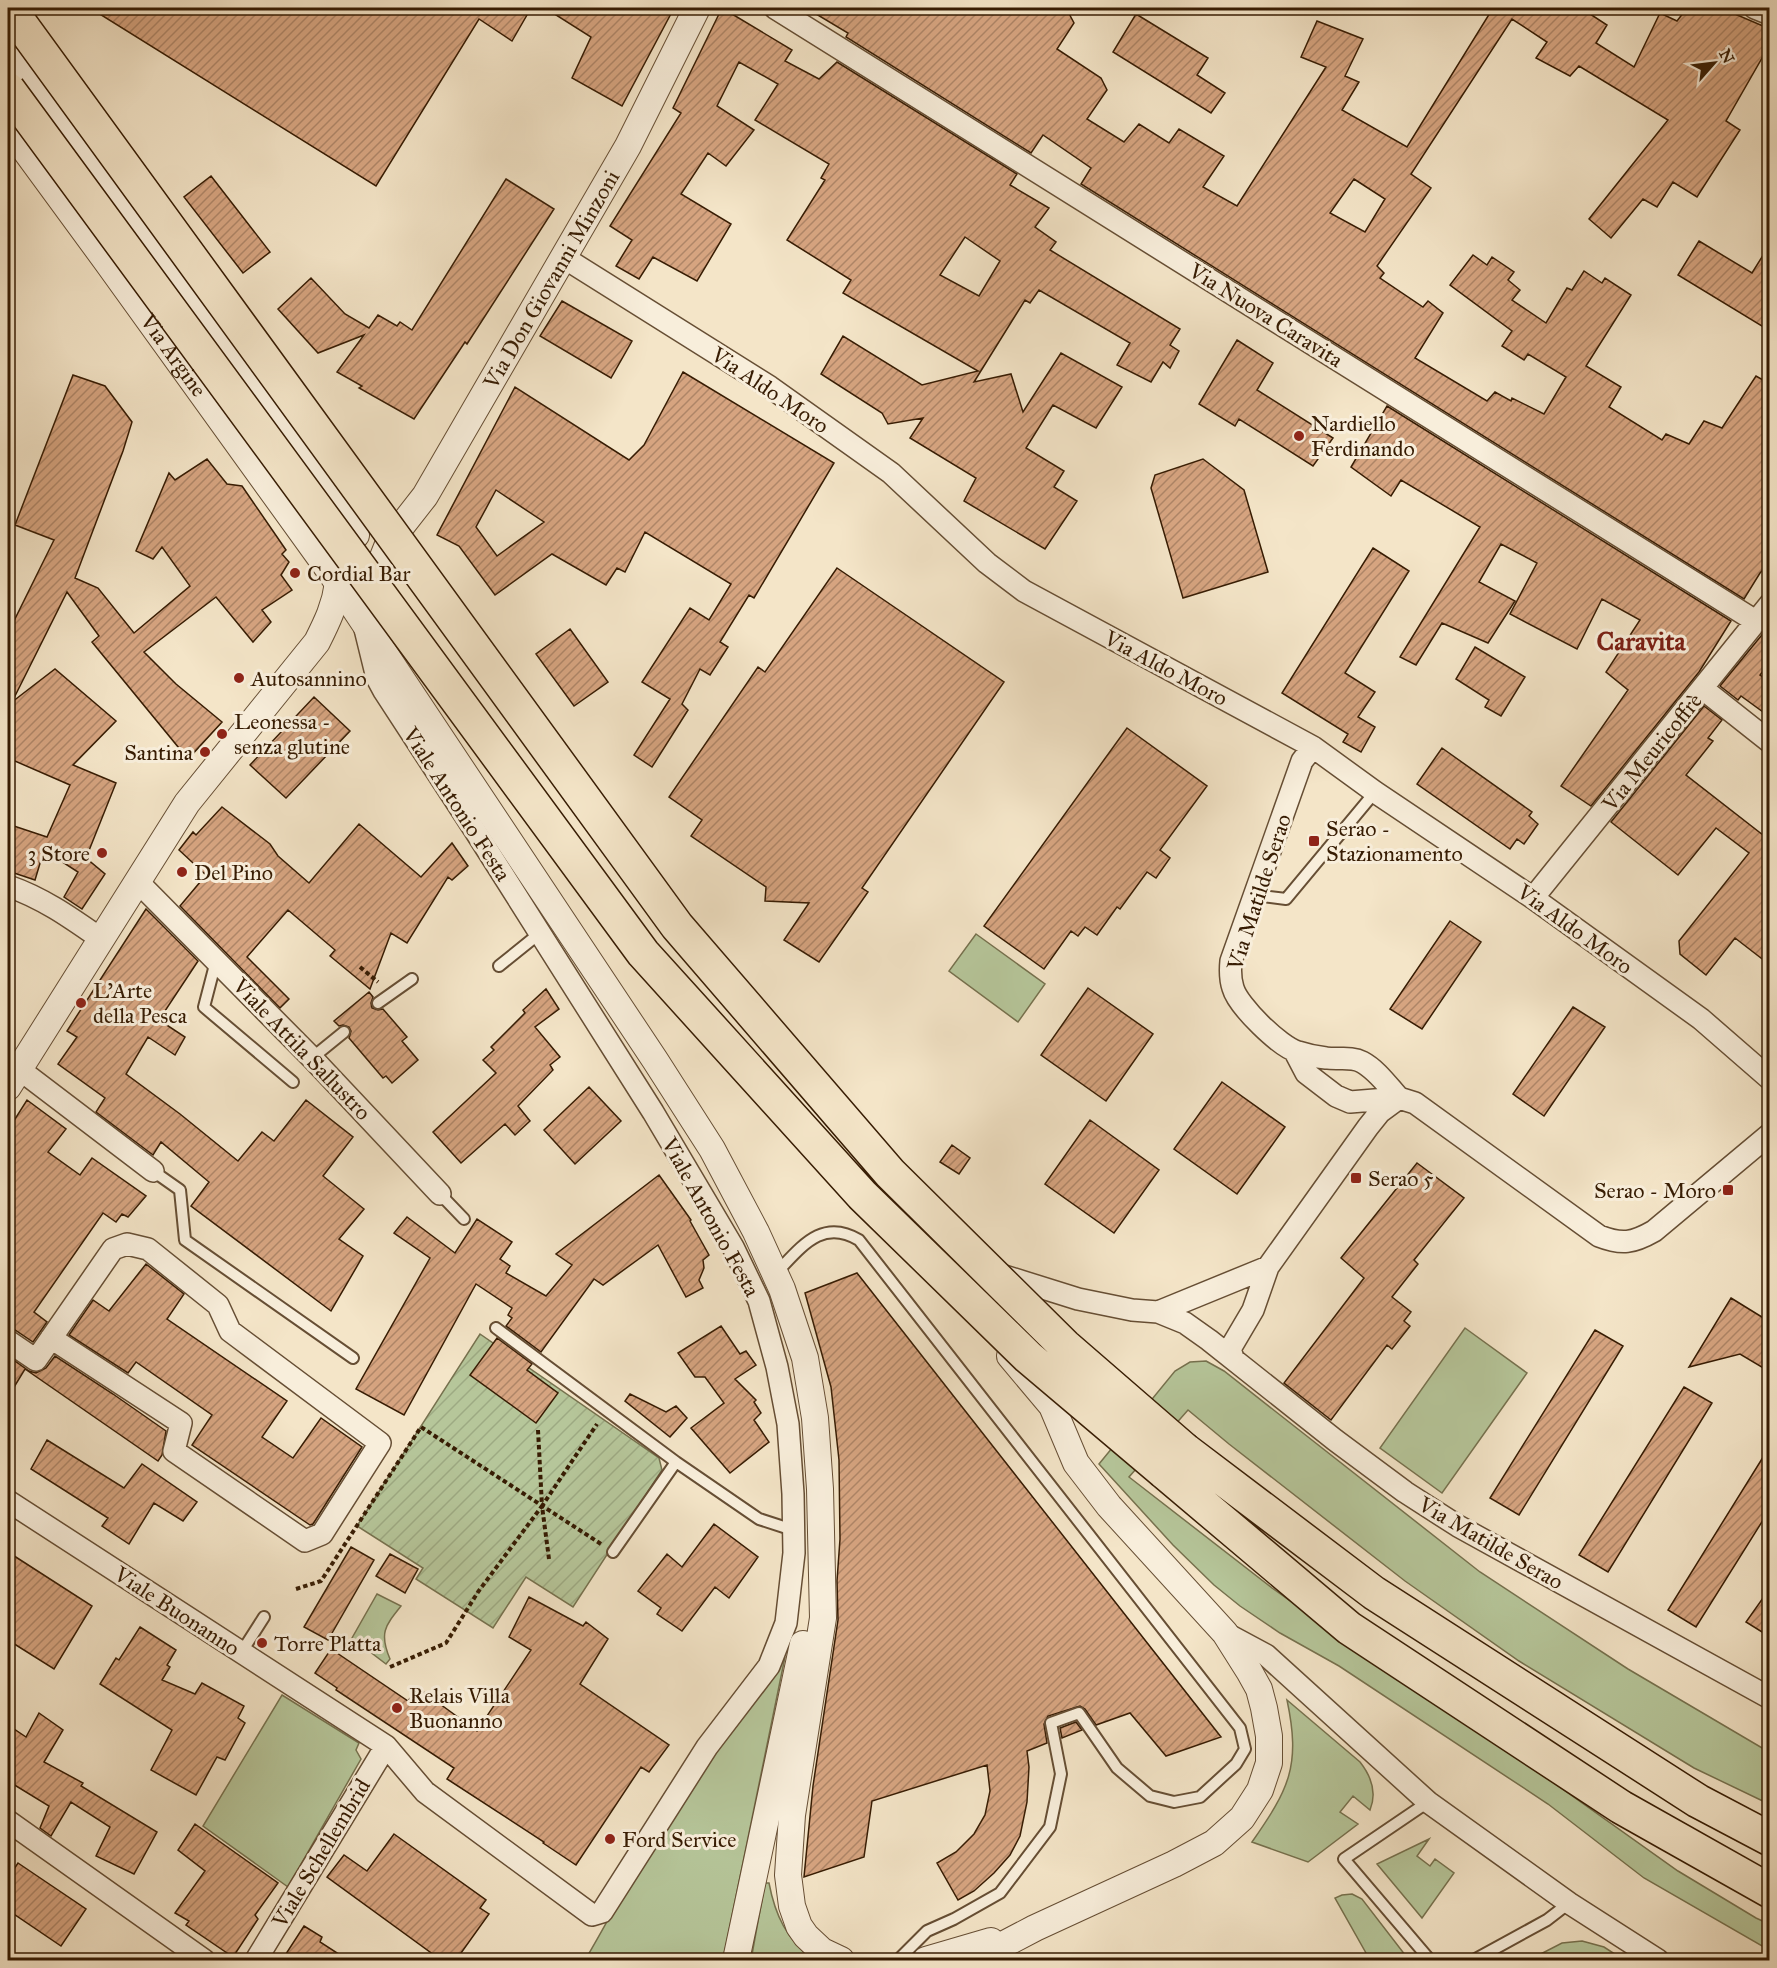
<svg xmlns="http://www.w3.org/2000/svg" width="1777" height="1968" viewBox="0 0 1777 1968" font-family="'IM FELL Great Primer',serif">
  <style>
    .green { fill: #b6c69a; stroke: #76714e; stroke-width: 1.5 }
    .garden { fill: url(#garden-furrows); stroke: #76714e; stroke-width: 1.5 }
    .building { fill: url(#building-hatch); stroke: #371c03; stroke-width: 1.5; fill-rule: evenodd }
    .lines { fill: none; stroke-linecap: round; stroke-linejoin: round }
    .service-casing { stroke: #664e34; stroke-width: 14 }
    .minor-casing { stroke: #664e34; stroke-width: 24 }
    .tertiary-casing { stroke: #664e34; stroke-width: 28 }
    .trunk-casing { stroke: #371c03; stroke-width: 36 }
    .path { stroke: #371c03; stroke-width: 4; stroke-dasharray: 4.5 3; stroke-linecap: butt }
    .service { stroke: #f8eedb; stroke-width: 10 }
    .minor { stroke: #f8eedb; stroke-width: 21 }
    .tertiary { stroke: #f8eedb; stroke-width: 26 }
    .trunk { stroke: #f4e5c8; stroke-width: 33 }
    .trunk-bridge-casing { stroke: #371c03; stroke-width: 36; stroke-linecap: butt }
    .trunk-bridge { stroke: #f4e5c8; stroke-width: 33 }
    .poi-dot { fill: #8f2418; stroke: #f8eedb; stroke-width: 2 }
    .labels { text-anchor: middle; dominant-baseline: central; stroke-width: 6; stroke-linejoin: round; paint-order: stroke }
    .street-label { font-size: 22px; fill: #371c03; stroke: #f8eedb }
    .poi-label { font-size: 22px; fill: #371c03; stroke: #f8eedb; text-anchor: start }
    .quarter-label { font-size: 26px; font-weight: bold; fill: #7a1f14; stroke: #f8eedb }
  </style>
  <defs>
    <pattern id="garden-furrows" width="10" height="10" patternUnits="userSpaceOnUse" patternTransform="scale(1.5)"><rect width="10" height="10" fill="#b6c69a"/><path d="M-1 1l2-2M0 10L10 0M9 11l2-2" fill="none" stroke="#9daa83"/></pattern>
    <pattern id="building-hatch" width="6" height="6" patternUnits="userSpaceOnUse" patternTransform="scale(1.5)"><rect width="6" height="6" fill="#d6a480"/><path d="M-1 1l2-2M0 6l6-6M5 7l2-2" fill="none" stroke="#ae8567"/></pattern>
  </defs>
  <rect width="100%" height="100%" fill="#f4e5c8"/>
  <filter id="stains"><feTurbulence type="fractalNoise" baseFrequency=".00333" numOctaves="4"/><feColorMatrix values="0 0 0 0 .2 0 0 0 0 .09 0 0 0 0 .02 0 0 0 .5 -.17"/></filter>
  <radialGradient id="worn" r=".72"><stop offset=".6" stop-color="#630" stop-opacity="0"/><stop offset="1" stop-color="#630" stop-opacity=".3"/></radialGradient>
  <path class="green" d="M976,934L1045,984L1018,1022L949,971Z
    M1465,1328L1527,1373L1442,1493L1380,1448Z
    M1206,1361L1224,1371L1480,1572L1628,1669L1769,1752V1804L1694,1768L1519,1661L1405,1581L1229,1444L1188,1410L1129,1477L1272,1588L1448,1713L1547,1778L1678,1871L1756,1918L1769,1924V1950L1644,1878L1548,1804L1339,1666L1280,1633L1240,1606L1214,1585L1173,1545L1099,1464L1175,1371L1190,1362Z
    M377,1594L401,1606C385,1626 379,1633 390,1659L386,1664L352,1638Z
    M785,1657L723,1960H585C612,1915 636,1865 666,1821C704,1765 748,1714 785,1657Z
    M282,1695L359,1743L356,1750L361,1759L288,1887L203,1826Z
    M1287,1700L1360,1762C1371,1776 1377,1793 1370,1810L1353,1796L1340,1812L1358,1824L1308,1862L1252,1842C1289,1789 1301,1766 1287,1700Z
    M1429,1839L1417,1856L1430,1866L1435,1859L1454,1873L1422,1918L1377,1864Z
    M765,1883H769C775,1915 787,1940 813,1960H751Z
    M1352,1894L1362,1899L1409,1960H1370L1335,1898L1342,1895Z
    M1582,1941L1604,1947L1624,1960H1529L1562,1943Z"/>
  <path class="garden" d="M480,1334L659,1458L662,1470L573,1607L526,1577L493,1628L416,1579L423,1568L357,1526Z"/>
  <path class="building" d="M90,8H531L512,41L479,19L376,186Z
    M545,8H674L622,106L572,78L591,37Z
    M806,8H961L972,14L976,8H1066L1074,23L1057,49L1101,78L1107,90L1087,119L1124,142L1139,124L1169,143L1179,129L1224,156L1203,187L1237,206L1326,67L1301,57L1317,21L1363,39L1345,76L1359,82L1342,110L1407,147L1493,8H1581L1607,25L1596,43L1634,67L1660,13L1677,21L1687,8H1721L1770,29V44L1726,121L1740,130L1697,197L1673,182L1657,207L1643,199L1611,238L1589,219L1668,120L1579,66L1570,76L1536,58L1547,42L1512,19L1411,174L1431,188L1377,266L1384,273L1380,278L1423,307L1428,301L1443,313L1415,358L1487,401L1495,392L1511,401L1512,398L1544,414L1566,377L1528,354L1524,360L1502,346L1512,331L1450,285L1473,255L1487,265L1492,257L1514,272L1508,280L1520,290L1512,300L1546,323L1567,288L1572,290L1584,271L1602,283L1605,278L1631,295L1586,366L1621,387L1609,407L1662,440L1666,434L1689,444L1704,421L1722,428L1756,376L1770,384V563L1760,573L1744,599L1081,184L1091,168L1043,135L1031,153L846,37L848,33ZM1354,179L1385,199L1365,232L1330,213Z
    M727,11L792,50L785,61L819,79L837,62L1017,174L1010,185L1049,208L1035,227L1056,242L1050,250L1180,329L1170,345L1179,351L1170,368L1163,362L1151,382L1117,365L1130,343L1039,290L1030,303L1025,300L974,382L1011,374L1023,412L1061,353L1122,387L1096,428L1053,405L1026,448L1064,471L1054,487L1077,501L1045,549L964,501L976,478L910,438L923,418L888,424L882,413L821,374L843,336L922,385L978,371L843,293L851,280L787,240L825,180L821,178L829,164L755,120L778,84L739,62L717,106L754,130L726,166L708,153L681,194L731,224L697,281L653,257L639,279L616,266L632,240L610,226L681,113L673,108L719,14ZM965,237L1000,261L979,296L940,275Z
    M1136,14L1208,58L1197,75L1225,93L1211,113L1113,52Z
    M211,176L270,252L243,273L184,197Z
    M506,179L554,209L467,344L465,342L414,419L359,388L362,386L337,372L364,335L318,353L278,309L311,278L345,314L369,328L378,315L397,326L400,322L412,330Z
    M1699,241L1752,273L1770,244V331L1678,275Z
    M562,301L632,341L611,378L540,336Z
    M1237,340L1273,363L1257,390L1333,438L1313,466L1239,419L1235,426L1199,404Z
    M683,372L834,463L754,598L749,595L720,642L728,647L710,675L700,669L682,704L688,710L652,767L634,755L670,699L642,682L690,608L709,620L731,584L645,532L625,572L617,568L606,585L552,554L495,595L459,546L437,535L515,387L629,460L644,445ZM496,490L544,522L497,556L476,527Z
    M73,375L105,386L132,422L123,451L75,578L98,588L134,633L190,586L162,547L153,559L136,551L169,473L175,480L207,459L227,484L242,486L286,550L282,554L289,562L281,575L292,590L262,610L271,622L253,642L216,597L144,652L176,684L222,722L188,759L92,642L99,636L67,592L12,702L55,669L116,721L73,765L116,783L86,858L105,874L82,909L64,897L78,872L44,850L35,880L8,871V824L47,837L70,785L8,758V633L54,540L15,525Z
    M1387,406L1731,621L1699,672L1591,806L1561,786L1628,690L1606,672L1640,620L1602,599L1577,649L1510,614L1537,563L1501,544L1479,582L1515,601L1488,643L1442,623L1416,665L1400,657L1480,527L1401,480L1391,496L1351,467Z
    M1203,459L1244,490L1268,572L1183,598L1151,488L1155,475Z
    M1373,548L1409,571L1345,673L1375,692L1358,717L1375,727L1361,752L1343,742L1348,734L1282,693Z
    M837,568L1004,682L862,888L868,892L819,962L784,940L809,903L765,901L766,887L691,836L702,820L669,797L758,667L765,672Z
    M1770,625V662L1760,675L1770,682V717L1741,696L1738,700L1720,686Z
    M570,629L608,682L574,706L536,654Z
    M1475,647L1525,677L1501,716L1485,707L1489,700L1456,679Z
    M314,697L350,731L286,798L250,765Z
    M1704,706L1722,720L1708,738L1713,741L1686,775L1763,835L1770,827V965L1735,938L1706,975L1680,954L1679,941L1749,853L1716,828L1678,875L1611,822Z
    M1127,728L1207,786L1160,850L1170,858L1156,878L1147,872L1120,909L1117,907L1097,935L1085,927L1078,936L1071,931L1044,969L984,926Z
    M1442,748L1532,812L1529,816L1538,824L1524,844L1517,839L1510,849L1417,784Z
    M222,807L270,844L278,856L309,883L359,824L421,877L452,843L468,866L452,880L448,877L407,943L391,933L370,989L330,956L335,950L288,910L247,957L289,999L280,1008L180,906L206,875L179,850L193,832L196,835Z
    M146,909L198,961L159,1020L185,1037L175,1055L148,1037L126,1074L180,1114L238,1161L262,1132L274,1141L306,1100L353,1137L323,1176L364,1209L339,1239L363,1256L331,1311L191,1206L209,1182L161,1142L153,1155L96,1112L105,1098L58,1064L77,1037L67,1031Z
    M1450,921L1481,942L1422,1029L1390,1009Z
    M1088,988L1153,1034L1106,1101L1041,1055Z
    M546,989L559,1009L535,1027L560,1057L550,1065L553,1070L518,1106L530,1121L515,1135L505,1124L461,1163L433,1132L496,1073L483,1060L494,1050L491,1047L525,1013L523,1010Z
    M369,992L373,997L371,1003L372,1008L378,1010L383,1009L407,1037L402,1041L418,1060L392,1083L386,1076L383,1078L349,1038L351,1031L349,1027L343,1025L339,1026L334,1021Z
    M1573,1007L1605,1027L1544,1116L1513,1094Z
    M1222,1082L1285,1127L1237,1194L1174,1149Z
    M589,1087L621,1121L575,1164L544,1130Z
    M27,1100L66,1129L48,1152L80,1175L92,1158L146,1196L128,1217L122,1214L116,1222L103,1213L34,1312L47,1322L33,1342L15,1330L8,1328V1130Z
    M1090,1120L1159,1170L1114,1233L1045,1184Z
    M952,1145L970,1158L959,1174L940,1162Z
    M1417,1163L1464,1198L1414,1260L1418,1264L1392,1297L1411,1312L1404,1321L1410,1326L1392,1349L1387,1345L1331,1420L1284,1383L1364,1278L1341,1258Z
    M659,1175L691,1220L690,1221L709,1255L703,1260L704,1268L699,1280L703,1288L686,1297L658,1245L603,1285L594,1279L541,1352L506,1326L512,1318L508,1315L512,1308L476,1284L404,1415L356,1389L430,1258L394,1233L407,1217L455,1253L477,1219L512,1242L500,1259L510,1266L506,1273L546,1296L572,1265L556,1254Z
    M146,1264L184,1294L167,1319L287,1401L262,1437L293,1458L321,1418L362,1447L313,1524L310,1525L192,1445L212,1415L136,1362L128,1373L69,1335L93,1300L109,1311Z
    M857,1273L1221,1737L1166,1756L1130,1713L1096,1725L1085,1709L1080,1706L1048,1716L1044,1724L1047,1743L1027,1751L1029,1767L1027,1802L1020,1836L1010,1855L994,1873L974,1891L958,1900L937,1863L956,1852L974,1834L985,1815L990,1791L987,1765L872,1801L864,1857L804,1877L813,1786L838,1620L837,1581L840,1539L839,1460L831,1387L805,1293Z
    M1731,1298L1770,1322V1372L1740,1354L1689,1367Z
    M721,1326L740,1354L746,1351L756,1365L735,1379L756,1400L754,1402L761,1413L754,1420L769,1442L730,1473L691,1428L724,1403L705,1377H695L678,1353Z
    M1595,1330L1623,1346L1519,1515L1490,1498Z
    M497,1338L532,1364L527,1370L558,1393L536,1423L470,1375Z
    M8,1356L29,1371L36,1373L46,1368L55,1356L113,1394L166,1431L162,1455L158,1461L25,1369L8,1397Z
    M1684,1387L1712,1403L1608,1572L1579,1555Z
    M630,1394L666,1412L676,1406L687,1418L670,1437L625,1401Z
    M47,1440L124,1488L142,1464L197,1502L183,1521L154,1503L129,1544L102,1526L108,1518L31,1469Z
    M1770,1446V1509L1696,1627L1668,1610Z
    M714,1524L758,1557L729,1598L715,1587L682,1631L657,1614L661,1608L638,1591L667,1554L682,1567Z
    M351,1547L374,1560L328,1640L304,1627Z
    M8,1552L92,1606L54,1669L8,1640Z
    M390,1554L418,1569L405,1593L376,1576Z
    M1770,1588V1621L1762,1632L1746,1622Z
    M529,1597L583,1626L586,1622L608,1639L580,1684L669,1745L649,1772L641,1767L576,1865L543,1843L544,1842L447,1779L454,1768L336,1690L337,1688L315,1673L331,1649L408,1701L418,1688L477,1731L531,1650L509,1637Z
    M140,1627L176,1650L167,1665L170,1667L162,1680L195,1694L202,1683L244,1706L238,1718L245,1723L225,1760L217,1757L196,1795L151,1770L172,1730L100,1684L116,1658L119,1660Z
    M39,1713L63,1730L44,1762L83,1783L81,1786L157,1832L134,1874L96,1856L110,1827L71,1802L51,1836L40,1828L49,1806L8,1781V1725L26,1737Z
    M1076,1722L1082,1730L1062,1738L1060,1728Z
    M195,1824L278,1883L255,1915L258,1919L233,1957L186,1925L189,1921L175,1913L205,1871L178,1850Z
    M394,1834L486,1900L480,1908L489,1914L456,1960H441L327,1877L344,1855L367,1871Z
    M18,1863L86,1909L61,1946L8,1910V1878Z
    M304,1926L322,1937L320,1942L348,1960H282Z"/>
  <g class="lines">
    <defs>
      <path id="service" d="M1254,895L1286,899L1375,792
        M216,961L204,1007L293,1082
        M499,966L540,933
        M378,1003L412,979
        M312,1058L344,1032
        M153,1171L180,1190L185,1240L353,1358
        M440,1194L464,1219
        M775,1274C800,1249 821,1217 859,1240L1240,1728L1245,1749L1236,1764L1200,1797L1174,1802L1150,1796L1117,1768L1079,1713L1051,1723L1061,1774L1050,1827L1000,1893L954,1919L927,1931L898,1960
        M496,1328L676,1462L759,1519L793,1530
        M613,1552L676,1462
        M241,1653L264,1617
        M1428,1802L1344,1859L1430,1960
        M1474,1960L1547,1920L1569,1903"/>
      <path id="minor" d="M775,8L1757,622
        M1755,8L1770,14
        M563,257L770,387L891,473L987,563L1024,591L1313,747L1375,792L1533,898L1701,1019L1770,1079
        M1703,689L1770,742
        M1313,747L1302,761L1231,961C1230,971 1230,979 1233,988C1238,1006 1280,1047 1298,1052C1307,1055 1317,1057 1326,1058C1338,1060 1351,1056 1362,1062C1377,1070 1388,1086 1399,1098
        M138,882L312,1058L440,1194
        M8,886C43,898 71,918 101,939
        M1533,898L1770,604
        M1295,1052L1306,1073L1336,1096L1350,1102L1399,1098L1415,1103L1599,1236C1622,1245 1633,1243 1654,1231L1770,1134
        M19,1069L153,1171
        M931,1253L1078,1299L1132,1310L1158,1312L1268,1267
        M1158,1312L1185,1323L1209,1340L1335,1440L1405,1492L1458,1526L1770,1698
        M8,1341L36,1360L113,1249L127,1244L148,1249L218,1305L230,1331L380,1443L322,1534L305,1541L174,1451L181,1423L51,1338
        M1233,1358L1230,1349L1253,1310L1268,1267L1368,1127L1380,1112L1399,1098
        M8,1501L386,1746L425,1792L592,1915L602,1912L707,1747L769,1666L786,1623L794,1553L793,1494L788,1424L777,1367L759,1301L733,1247L653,1112L474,829L384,691L377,678L365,629
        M1225,1633L1266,1655L1428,1802L1569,1903L1658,1960
        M8,1821L204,1960
        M256,1960L386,1746"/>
      <g id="tertiary">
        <path d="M8,58L356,535"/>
        <path id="s1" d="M8,127L107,262L329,570L655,1060L712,1149L756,1232L782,1289L805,1358L815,1418L820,1489L823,1618L792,1815L788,1875L792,1906L799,1926L806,1936L822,1951L841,1960"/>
        <path id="s2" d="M379,567L389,542L425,496L628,146L697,8"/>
        <path d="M8,1087L187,803L317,642C327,622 335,606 338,583"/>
        <path d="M736,1960L803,1644"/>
        <path d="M926,1960L991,1941"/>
        <path d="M974,1960L1035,1928L1174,1864L1214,1843L1242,1818L1260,1790L1269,1763V1736L1264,1708L1259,1689L1249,1671L1225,1633L1109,1506L1076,1463L1052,1406L1010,1356"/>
      </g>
      <path id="trunk" d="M1185,1450L1374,1593L1698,1801L1770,1839
        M1164,1472L1349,1628L1621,1807L1770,1891"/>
    </defs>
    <use href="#service" class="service-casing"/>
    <use href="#minor" class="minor-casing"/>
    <use href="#tertiary" class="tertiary-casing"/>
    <use href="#trunk" class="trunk-casing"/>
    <path class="path" d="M360,967L378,982
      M549,1559L542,1506L597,1424
      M296,1589L321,1581L421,1427L601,1544
      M390,1667L446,1643L478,1592L542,1506L538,1430"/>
    <use href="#service" class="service"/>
    <use href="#minor" class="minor"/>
    <use href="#tertiary" class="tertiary"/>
    <use href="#trunk" class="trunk"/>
    <defs>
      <path id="trunk-bridge" d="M9,8L677,926L890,1173L1065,1346L1185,1450
        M8,89L643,953L862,1195L1028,1357L1164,1472"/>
    </defs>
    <use href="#trunk-bridge" class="trunk-bridge-casing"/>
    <use href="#trunk-bridge" class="trunk-bridge"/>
  </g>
  <g class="poi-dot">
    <circle cx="1299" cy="436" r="6"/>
    <circle cx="295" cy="573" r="6"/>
    <circle cx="239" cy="678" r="6"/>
    <circle cx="222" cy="734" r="6"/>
    <circle cx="205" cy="752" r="6"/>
    <rect x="1308" y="835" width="12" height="12" rx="3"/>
    <circle cx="102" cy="853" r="6"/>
    <circle cx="182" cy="872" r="6"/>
    <circle cx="81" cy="1003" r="6"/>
    <rect x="1350" y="1172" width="12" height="12" rx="3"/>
    <rect x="1722" y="1184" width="12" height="12" rx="3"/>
    <circle cx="262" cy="1643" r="6"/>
    <circle cx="397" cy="1708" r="6"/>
    <circle cx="610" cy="1839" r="6"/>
  </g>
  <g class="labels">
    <g class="street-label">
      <text stroke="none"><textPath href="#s2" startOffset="336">Via Don Giovanni Minzoni</textPath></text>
      <text transform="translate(1266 315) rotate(32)">Via Nuova Caravita</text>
      <text stroke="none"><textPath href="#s1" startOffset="282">Via Argine</textPath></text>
      <text transform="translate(770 390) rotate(34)">Via Aldo Moro</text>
      <text transform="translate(1166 668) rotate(28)">Via Aldo Moro</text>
      <text transform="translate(1652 752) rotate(-51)">Via Meuricoffrè</text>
      <text transform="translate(457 804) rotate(57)">Viale Antonio Festa</text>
      <text transform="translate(1259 892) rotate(-72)">Via Matilde Serao</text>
      <text transform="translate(1575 929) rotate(36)">Via Aldo Moro</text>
      <text transform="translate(302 1049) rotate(46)">Viale Attila Sallustro</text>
      <text transform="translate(711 1217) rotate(61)">Viale Antonio Festa</text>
      <text transform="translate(1491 1543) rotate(30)">Via Matilde Serao</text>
      <text transform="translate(177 1611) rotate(33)">Viale Buonanno</text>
      <text transform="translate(321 1853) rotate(-59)">Viale Schellembrid</text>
    </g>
    <g class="poi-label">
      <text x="1311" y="423">Nardiello<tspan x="1311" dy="25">Ferdinando</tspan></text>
      <text x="307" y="573">Cordial Bar</text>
      <text x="251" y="678">Autosannino</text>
      <text x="234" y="721">Leonessa -<tspan x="234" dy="25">senza glutine</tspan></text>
      <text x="193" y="752" text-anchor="end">Santina</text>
      <text x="1326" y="828">Serao -<tspan x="1326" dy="25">Stazionamento</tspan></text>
      <text x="90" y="853" text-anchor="end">3 Store</text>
      <text x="194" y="872">Del Pino</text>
      <text x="93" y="990">L'Arte<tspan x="93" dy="25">della Pesca</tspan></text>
      <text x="1368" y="1178">Serao 5</text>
      <text x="1716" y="1190" text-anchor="end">Serao - Moro</text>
      <text x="274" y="1643">Torre Platta</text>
      <text x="409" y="1695">Relais Villa<tspan x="409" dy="25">Buonanno</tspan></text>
      <text x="622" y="1839">Ford Service</text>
    </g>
    <g class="quarter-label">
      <text x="1641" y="641">Caravita</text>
    </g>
  </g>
  <rect width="1777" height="1968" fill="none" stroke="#f4e5c8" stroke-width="30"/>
  <rect x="9" y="9" width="1759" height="1950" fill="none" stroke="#371c03" stroke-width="3"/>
  <rect x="15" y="15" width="1747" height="1938" fill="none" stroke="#371c03" stroke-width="1.5"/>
  <g transform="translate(1714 63) rotate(62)" stroke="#f8eedb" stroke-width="4.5" paint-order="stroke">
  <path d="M0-4.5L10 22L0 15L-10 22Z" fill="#371c03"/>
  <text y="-9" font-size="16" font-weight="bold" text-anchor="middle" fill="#371c03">N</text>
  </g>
  <rect width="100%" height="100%" filter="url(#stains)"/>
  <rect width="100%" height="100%" fill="url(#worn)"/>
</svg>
